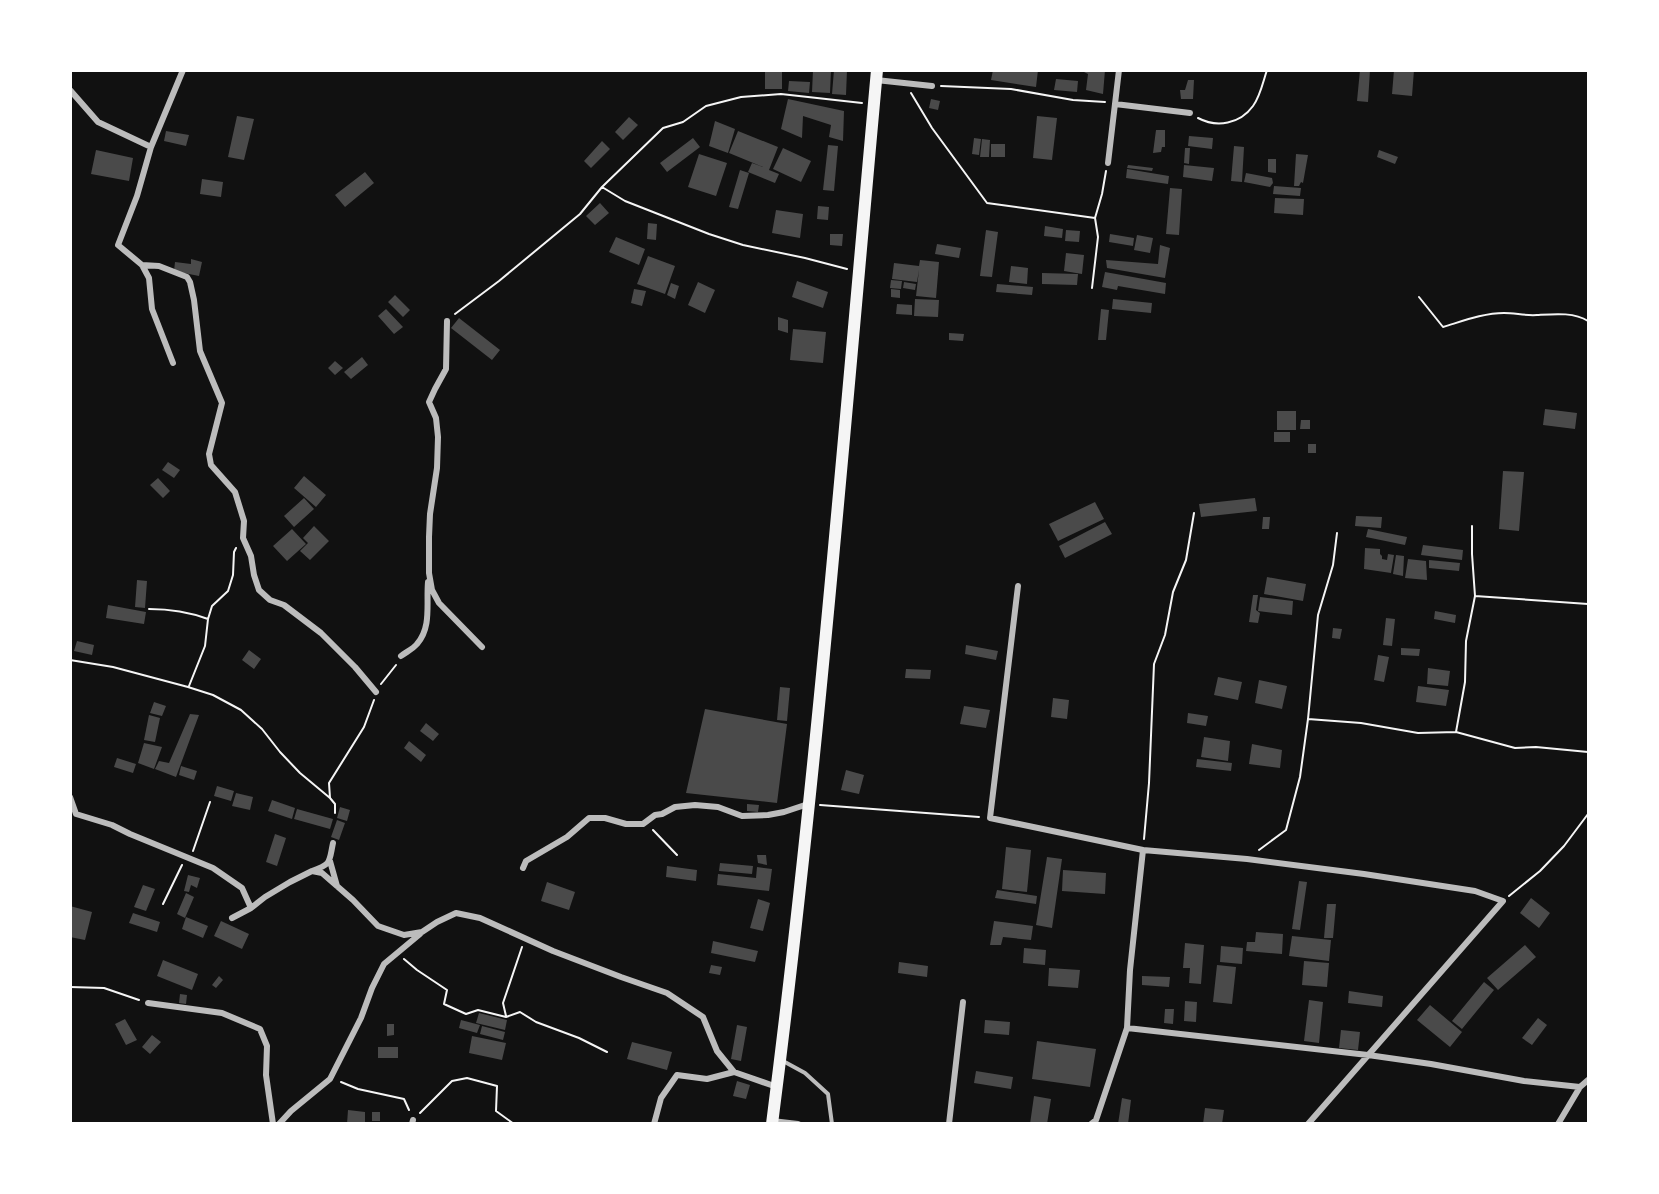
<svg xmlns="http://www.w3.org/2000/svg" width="1659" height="1194" viewBox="0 0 1659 1194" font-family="Helvetica,sans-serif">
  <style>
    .building { fill: #4a4a4a }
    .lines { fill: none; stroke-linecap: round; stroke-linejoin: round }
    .path { stroke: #f5f5f5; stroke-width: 2 }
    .service { stroke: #bcbcbc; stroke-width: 4 }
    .minor { stroke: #bcbcbc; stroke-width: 6 }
    .trunk { stroke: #f5f5f5; stroke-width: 12 }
  </style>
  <rect width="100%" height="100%" fill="#111"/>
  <path class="building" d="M765,70H782V89H765Z
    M813,70H831L830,93L812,92Z
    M834,70H847L846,95L832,94Z
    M993,70H1038L1036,87L991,80Z
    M1080,70H1105L1103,94L1086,90L1088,74Z
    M1360,70H1370L1368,102L1357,101Z
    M1394,70H1414L1412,96L1392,94Z
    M1056,79L1078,81L1077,92L1054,90Z
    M1188,80H1194L1193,99H1181L1180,90H1185Z
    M789,81L810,82L809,93L788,91Z
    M788,99L844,111L843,141L829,137L831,125L803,116L802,138L781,129Z
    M931,99L940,101L938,110L929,108Z
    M237,116L254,119L244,160L228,157Z
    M1037,116L1057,118L1052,160L1033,158Z
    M629,117L638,125L623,140L615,132Z
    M715,121L735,129L728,153L709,146Z
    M1156,130H1165V147H1162L1161,152L1153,153Z
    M166,131L189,135L186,146L164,141Z
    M738,131L778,147L769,170L779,174L775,183L748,172L752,163L763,167L729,153Z
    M1189,136L1213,138L1212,149L1188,146Z
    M693,138L700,147L667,172L660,163Z
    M974,138L981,139L979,155L972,154Z
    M982,139L990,140L989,157H980Z
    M602,141L610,149L591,168L584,161Z
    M991,144H1005V157H991Z
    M828,145L838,146L834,191L823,190Z
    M1234,146L1244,147L1242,182L1231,181Z
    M783,148L811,161L801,182L773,169Z
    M1185,148H1190L1189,164L1184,163Z
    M96,150L133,158L129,181L91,174Z
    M1379,150L1398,157L1395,164L1377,157Z
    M699,154L727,163L716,196L688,187Z
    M1296,154L1308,155L1303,183L1301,182L1299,186H1294Z
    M1268,159H1276V173L1268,172Z
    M1128,165L1153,168L1152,171L1127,168Z
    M1184,165L1214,168L1212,181L1183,177Z
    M1127,169L1169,176L1168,184L1126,178Z
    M740,170L749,173L738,209L729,207Z
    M365,172L374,183L345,207L335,195Z
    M1246,173L1272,178L1273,183L1270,187L1244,182Z
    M202,179L223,182L221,197L200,194Z
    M1274,186L1301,188L1300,196L1273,194Z
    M1170,188L1182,189L1179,235L1166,234Z
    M1275,198L1304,199L1303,215L1274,213Z
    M600,203L609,213L595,225L586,216Z
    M818,206L829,207L828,220L817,219Z
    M776,210L803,214L800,238L772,233Z
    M648,223L657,224L656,240L647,239Z
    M1045,226L1063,229L1062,238L1044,236Z
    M986,230L998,232L992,277L980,276Z
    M1066,230L1080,231L1079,242L1065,241Z
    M830,234H843L842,246L830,245Z
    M1110,234L1134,238L1133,246L1109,242Z
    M1137,235L1153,238L1150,253L1134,250Z
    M616,237L645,249L639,265L609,252Z
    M937,244L961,248L959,258L935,254Z
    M1160,245L1170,248L1165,278L1107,268L1106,260L1158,264Z
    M1066,253L1084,255L1082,274L1064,271Z
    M648,256L675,266L665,294L637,284Z
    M191,259L202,262L199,276L174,271L175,262L191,264Z
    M920,260L939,262L936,298L916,296L919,270L917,282L892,279L894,263L919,266Z
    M1011,266L1028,268L1027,284L1009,282Z
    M1105,272L1166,283L1165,294L1118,286L1117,290L1102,287Z
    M1042,273L1078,274L1077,285L1042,284Z
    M891,280L902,281L901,289L890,288Z
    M797,281L828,292L823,308L792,297Z
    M698,282L715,290L705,313L688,305Z
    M904,282L916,284L915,290L903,288Z
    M671,283L679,286L675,299L667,295Z
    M997,284L1033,287L1032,295L996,292Z
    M634,289L646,291L642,306L631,303Z
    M891,289L900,290V298L891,297Z
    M395,295L410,310L403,317L388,302Z
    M915,299L939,300L938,317L914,316Z
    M1113,299L1152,303L1151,313L1112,309Z
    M897,304L912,305V315L896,314Z
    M386,309L403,327L394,334L378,316Z
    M1101,309L1109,310L1106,340H1098Z
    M778,317L788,320V333L778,330Z
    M459,318L500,350L492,360L451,328Z
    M793,329L826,332L823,363L790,360Z
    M949,333L964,334L963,341L949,340Z
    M362,357L368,365L351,379L344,372Z
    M335,361L343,368L335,375L328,368Z
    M1545,409L1577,413L1575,429L1543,425Z
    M1277,411H1296V430H1277Z
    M1301,420H1310V429H1300Z
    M1274,432H1290V442H1274Z
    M1308,444H1316V453H1308Z
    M168,462L180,470L174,478L162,470Z
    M1503,471L1524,472L1519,531L1499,529Z
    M304,476L326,495L316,507L294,488Z
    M158,478L170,491L163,498L150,485Z
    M304,498L314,509L294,527L284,516Z
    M1255,498L1257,511L1201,517L1199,504Z
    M1095,502L1104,519L1058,541L1049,524Z
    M1356,516L1382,517L1381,528L1355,526Z
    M1263,517H1270L1269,529H1262Z
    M1105,522L1112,534L1065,558L1059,546Z
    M314,526L329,541L310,560L300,551L308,543L303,538Z
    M292,529L306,544L287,561L273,546Z
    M1368,529L1407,537L1405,545L1366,537Z
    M1423,545L1463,550L1462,560L1421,555Z
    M1365,548L1380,549V554L1382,556V559L1387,560L1388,554L1394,555L1391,573L1364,569Z
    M1396,555L1404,556L1403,576L1393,574Z
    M1408,559L1426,561L1427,580L1405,578Z
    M1429,560L1460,563L1459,571L1429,568Z
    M1267,577L1306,584L1303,601L1264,594Z
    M137,580L147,581L145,608L135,607Z
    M1253,595H1258L1256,610L1260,613L1258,623L1249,622Z
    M1260,597L1293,601L1292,615L1258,611Z
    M108,605L146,612L144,624L106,618Z
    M1435,611L1456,615L1455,623L1434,619Z
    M1386,618L1395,619L1392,646L1383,645Z
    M1333,628L1342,629L1340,639L1332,638Z
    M77,641L94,645L92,655L74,651Z
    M966,645L998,651L996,660L965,654Z
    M1401,648L1420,649L1419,656L1401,655Z
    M249,650L261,659L254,669L242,660Z
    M1378,655L1389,657L1384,682L1374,680Z
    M1428,668L1450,671L1448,686L1427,684Z
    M906,669L931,670L930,679L905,678Z
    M1218,677L1242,682L1238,700L1214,695Z
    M1259,680L1287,686L1282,709L1255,703Z
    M1418,686L1449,690L1446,706L1416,702Z
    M780,687L790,688L787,721L777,720Z
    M1053,698L1069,700L1067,719L1051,717Z
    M154,702L166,706L162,716L150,713Z
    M964,706L990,710L986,728L960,724Z
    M705,709L787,724L777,803L686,793Z
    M1188,713L1208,716L1206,726L1187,723Z
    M190,714L199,715L176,777L155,769L159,761L169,763Z
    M149,715L160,718L155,742L144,740Z
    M426,723L439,734L433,741L420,731Z
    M1204,737L1230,741L1228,761L1201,757Z
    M409,741L426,755L421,762L404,748Z
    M144,743L162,747L154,769L138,763Z
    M1252,744L1282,750L1280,768L1249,764Z
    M117,758L136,764L133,773L114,767Z
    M1197,759L1232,763L1231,771L1196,767Z
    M181,766L197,771L194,780L179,775Z
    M846,770L864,775L859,794L841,790Z
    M217,786L234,791L231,801L214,796Z
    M236,793L253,797L250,810L232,806Z
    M272,800L295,808L292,819L268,811Z
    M747,804L759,805L758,812L747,811Z
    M340,807L350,810L347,821L337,818Z
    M297,809L333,819L330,829L294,819Z
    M337,820L345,823L339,840L331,837Z
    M275,834L286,838L277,866L266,862Z
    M1006,847L1031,850L1027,892L1002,889Z
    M757,855H766L767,865L758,863Z
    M1047,857L1062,859L1052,928L1036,925Z
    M720,863L753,866L752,874L719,871Z
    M667,866L697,870L696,881L666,877Z
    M757,867L772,869L769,891L717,885L718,874L756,878Z
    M1063,870L1106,873L1105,894L1062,891Z
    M188,875L200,878L197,888L191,885L189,892L184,891Z
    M1299,881L1307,882L1300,930L1292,929Z
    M547,882L575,892L569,910L541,901Z
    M143,885L155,889L146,911L134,907Z
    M997,890L1037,896L1036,904L995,898Z
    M186,893L194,897L185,918L177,914Z
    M1531,898L1550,913L1539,928L1520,913Z
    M758,899L770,903L763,931L750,928Z
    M1327,904H1336L1333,938H1324Z
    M70,906L92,912L85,940L70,937Z
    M133,913L160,922L157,932L129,923Z
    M186,917L208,926L203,938L182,929Z
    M221,921L249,934L242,949L214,936Z
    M994,921L1033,926L1031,940L1003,937L1001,945H990Z
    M1256,932L1283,934L1282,954L1246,951L1247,942H1255Z
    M1292,936L1331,940L1329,961L1289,956Z
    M713,941L758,951L755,962L711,953Z
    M1185,943L1204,945L1201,984L1189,983L1190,968H1183Z
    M1525,945L1536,957L1498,990L1487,978Z
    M1221,946L1243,948L1242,964L1220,962Z
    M1024,948L1046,950L1045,965L1023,963Z
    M163,960L198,974L192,990L157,976Z
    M1304,961L1329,963L1327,987L1302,985Z
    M899,962L928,966L927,977L898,973Z
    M711,965L722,967L720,975L709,973Z
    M1217,965L1236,967L1232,1004L1213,1002Z
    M1049,968L1080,970L1078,988L1048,986Z
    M219,976L223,980L216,988L212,985Z
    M1142,976L1170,977L1169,987L1142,985Z
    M1484,982L1494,990L1462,1029L1452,1021Z
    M1349,991L1383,996L1382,1007L1348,1003Z
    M180,994L187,995L186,1004L179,1003Z
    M1309,1000L1323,1002L1319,1043L1304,1041Z
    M1185,1001L1197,1002L1196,1022L1184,1021Z
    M1430,1005L1462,1032L1450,1047L1417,1020Z
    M1165,1009H1174L1173,1024L1164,1023Z
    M479,1013L507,1020L505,1030L476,1023Z
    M1538,1018L1547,1025L1532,1045L1522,1038Z
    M125,1019L137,1040L126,1045L115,1024Z
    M461,1020L480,1025L477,1033L459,1028Z
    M985,1020L1010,1022L1009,1035L984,1033Z
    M387,1024H394V1035L387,1036Z
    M737,1025L747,1027L741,1061L731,1059Z
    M482,1026L505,1032L503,1040L480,1034Z
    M1341,1030L1360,1032L1358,1050L1339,1048Z
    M152,1035L161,1042L150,1054L142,1047Z
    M472,1036L506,1043L502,1060L469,1053Z
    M1037,1041L1096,1049L1090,1087L1032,1079Z
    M632,1042L672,1052L667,1070L627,1059Z
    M378,1047H398V1058H378Z
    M976,1071L1013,1077L1011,1089L974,1083Z
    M737,1081L750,1085L746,1099L733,1096Z
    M1034,1096L1051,1099L1047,1124H1030Z
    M1122,1098L1131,1100L1128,1124H1118Z
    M1205,1108L1224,1110L1222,1124H1203Z
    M348,1110L365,1112V1122H369V1124H347Z
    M372,1112H380V1121H372Z"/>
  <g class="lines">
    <path class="path" d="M941,86L1011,89L1073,100L1105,102
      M911,93L932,128L987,203L1095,218
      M1198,118C1217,128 1240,124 1253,106C1260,97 1263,82 1267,70
      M602,187L625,201L709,234L743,245L805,258L847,269
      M1092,288L1098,237L1095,218L1102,194L1106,171
      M1419,297L1443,327C1463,321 1484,313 1504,313C1515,313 1526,316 1537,315C1554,314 1574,312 1588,321
      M455,314L499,281L580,214L602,187L663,128L683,122L706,106L741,97L781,94L862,103
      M1475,596L1588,604
      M149,609C170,609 189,612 208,619
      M70,660L113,667L188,687L213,695L241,710L262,729L280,752L300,773L330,798
      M381,684L396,665
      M189,686L205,646L208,619L212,606L228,591L233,575L234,552L236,548
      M1308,719L1361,723L1418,733L1456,732L1515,748L1536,747L1588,752
      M1456,732L1465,682L1466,641L1475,596L1472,554V526
      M820,805L979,817
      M335,813V804L330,798L329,783L364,727L374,700
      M653,830L677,855
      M1144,839L1149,783L1154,664L1165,635L1173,592L1186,560L1194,513
      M1259,850L1286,830L1300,777L1308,719L1318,615L1333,565L1337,533
      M193,851L210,802
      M1509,896L1540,871L1564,846L1588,814
      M163,904L182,865
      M404,959L417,970L447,990L444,1004L466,1014L478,1010L506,1017L520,1012L536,1022L579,1038L607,1052
      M70,987L104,988L139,1000
      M506,1016L503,1003L522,947
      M341,1082L358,1089L404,1099L409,1110
      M420,1113L452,1081L467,1078L497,1086L496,1111L514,1124"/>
    <path class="service" d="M783,1061L805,1073L828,1094L832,1124"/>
    <path class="minor" d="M876,80L932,86
      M70,90L98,122L151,147
      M1115,104L1190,113
      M1108,163L1119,70
      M142,265L159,266L187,277L190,282L194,300L200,351L222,403L209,454L211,465L235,492L244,521L243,538L251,556L254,575L259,590L270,600L284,605L321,633L355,667L376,692
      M447,321L446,369L435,389L429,402L436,418L438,437L437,468L430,514L429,537V573L432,590L439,603L482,647
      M173,363L152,309L149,278L142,265L118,245L137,196L151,147L183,70
      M1018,586L990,818L1143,850
      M401,656C406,652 413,649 417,644C432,627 426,603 428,582
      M70,797L76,814L112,825L130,834L213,868L242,888L251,908
      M330,861L337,886
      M523,868L526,861L567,837L589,818H605L626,824H643L655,815L662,814L675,807L695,805L718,807L742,816L768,815L784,812L808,804
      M312,871C332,864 329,862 333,843
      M232,918L251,908L265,897L290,882L312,871L322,873L353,900L378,926L404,935L422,932L437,922L456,913L480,918L553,951L621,977L667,993L703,1017L717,1051L734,1072L777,1087
      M148,1003L222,1013L260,1029L267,1046L266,1075L273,1124
      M1127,1028L1368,1055L1431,1064L1524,1081L1580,1087
      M772,1121L798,1124
      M279,1124L291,1111L330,1079L361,1018L372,988L384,964L420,934
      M412,1124L413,1120
      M654,1124L661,1098L677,1075L707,1079L734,1072
      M949,1124L963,1002
      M1091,1124L1096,1120L1127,1028L1130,970L1143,850L1247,859L1364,874L1475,891L1503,901L1308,1124
      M1558,1124L1580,1087L1588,1080"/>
    <path class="trunk" d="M772,1124C817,774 845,422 877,70"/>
  </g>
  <rect width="1659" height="1194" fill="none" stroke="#ffffff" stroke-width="144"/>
</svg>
